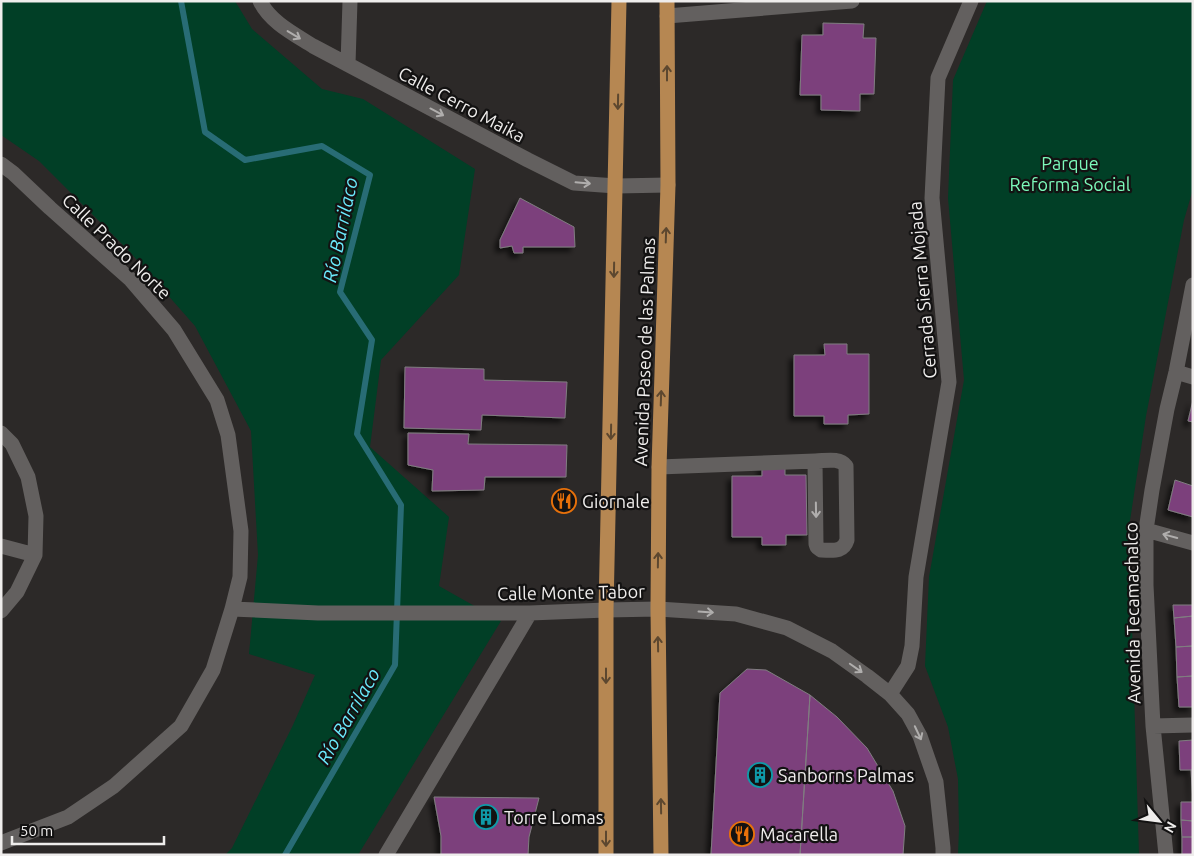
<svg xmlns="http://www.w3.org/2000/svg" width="1194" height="856" viewBox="0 0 1194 856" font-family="Ubuntu,sans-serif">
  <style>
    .green { fill: #013f26 }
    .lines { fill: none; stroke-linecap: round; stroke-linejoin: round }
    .stream { stroke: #286c75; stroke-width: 6 }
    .building { fill: #7b417c; stroke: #807d80; filter: url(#shadow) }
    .minor { stroke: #63605f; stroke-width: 15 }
    .major { stroke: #b68752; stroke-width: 15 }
    .oneway { stroke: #b0aead }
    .oneway2 { stroke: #5c472f }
    .labels { text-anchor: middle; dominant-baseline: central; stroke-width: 4.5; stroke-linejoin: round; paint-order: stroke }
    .street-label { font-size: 18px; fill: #efedec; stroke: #131212 }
    .park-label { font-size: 18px; fill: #7cf9ba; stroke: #131212 }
    .poi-label { font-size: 18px; fill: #efedec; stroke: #131212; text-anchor: start }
    .water-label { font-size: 19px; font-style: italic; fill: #6bebfd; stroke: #131212 }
  </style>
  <defs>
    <filter id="shadow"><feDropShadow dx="-4.5" dy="4.5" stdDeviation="2.5" flood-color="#0009"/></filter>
  </defs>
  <rect width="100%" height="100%" fill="#2c2928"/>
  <path class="green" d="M1,1H235L252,29L322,89L363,99L475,169L459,275L381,360L370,447L449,517L439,586L501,621L358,855H225L232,848L293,725L315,675L249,654L258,555L251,431L195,326L129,251L39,161L1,135Z
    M987,1H1193V189L1184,220L1146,416L1129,527L1139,855H958L959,829L958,779L948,727L925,666L929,577L964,380L948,198L953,80Z"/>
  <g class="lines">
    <path class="stream" d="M181,1L205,132L245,160L322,146L370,175L340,292L372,340L357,434L401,505L395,665L285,855"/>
  </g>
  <path class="building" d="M823,23L864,24L863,38H876L874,94H860V111L821,110V95H800L802,35H823Z
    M520,198L574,227L575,247H523V253H514L512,246L500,248V240Z
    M824,344H847V354H869V414L848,415V424H824V416H794V355H825Z
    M405,367L484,369V380L567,382L565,418L482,415L481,430L404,428Z
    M1193,400V422L1188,421Z
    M408,433L469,434L468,444L567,445L566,477H485L484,490L432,491L433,470L408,465Z
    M762,465H785V475H806L807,535H786V545H762V537H732V476H762Z
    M1175,480L1193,486V517L1168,510Z
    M1173,605H1193V616L1174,618Z
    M1193,616V646L1176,647L1174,618Z
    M1193,646V676L1177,677L1176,647Z
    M747,669L766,670L810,695L800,855H711L720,693Z
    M1193,676V707H1179L1177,677Z
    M810,695L837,717L867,748L893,791L905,826L903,855H800Z
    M1193,740V770H1180L1179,741Z
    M1191,770H1193V802Z
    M434,797L539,798L529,837L528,855H441V836Z
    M1181,802H1193V821L1181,820Z
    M1181,820L1193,821V837H1182Z
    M1182,837H1193V855H1182Z"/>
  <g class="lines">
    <path class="minor" d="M260,1C270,22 294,34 313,46L528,160L574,183L616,186L668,185
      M667,16L852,1
      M348,64L350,1
      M1,164L13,173L50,208L131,280L174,330L217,400L228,435L241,531L240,577L232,609L213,670L181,726L114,786L68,817L1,843
      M1176,372L1193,377
      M1,433L12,444L28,477L36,516L35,555L17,592L1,611
      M659,467L815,461C825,461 839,457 846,466L847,540C843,553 832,550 821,550L817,547L816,544L815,461
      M1146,530L1193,543
      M1,546L35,555
      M232,609L318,613H530L606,610L658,609L736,614L787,628L832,651L867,676L890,694L908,714L920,736L936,782L943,848V855
      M890,694L908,666L912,646L916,577L949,382L932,198L938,78L971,1
      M1153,726L1193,725
      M386,855L530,613
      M1166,855L1153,726L1146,585V530L1152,490L1167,409L1176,372L1193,285"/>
    <path class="major" d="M606,855V610L619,1
      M661,855L658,609L659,467L668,185L667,1"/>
  </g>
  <defs><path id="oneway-shaft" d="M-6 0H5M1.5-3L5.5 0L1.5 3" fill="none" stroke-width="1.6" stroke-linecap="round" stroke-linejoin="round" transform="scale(1.25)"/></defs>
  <g class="oneway">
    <use href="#oneway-shaft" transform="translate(294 35) rotate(31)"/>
    <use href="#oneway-shaft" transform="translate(437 112) rotate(28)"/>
    <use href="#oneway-shaft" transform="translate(583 183) rotate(5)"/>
    <use href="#oneway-shaft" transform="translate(816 510) rotate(89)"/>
    <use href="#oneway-shaft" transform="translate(1170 536) rotate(-165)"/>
    <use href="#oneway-shaft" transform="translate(706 612) rotate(4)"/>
    <use href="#oneway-shaft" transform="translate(856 668) rotate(35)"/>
    <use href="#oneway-shaft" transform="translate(918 733) rotate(65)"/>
  </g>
  <g class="oneway2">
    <use href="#oneway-shaft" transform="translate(667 73) rotate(-90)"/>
    <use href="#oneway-shaft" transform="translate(618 102) rotate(91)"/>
    <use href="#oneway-shaft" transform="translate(666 235) rotate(-88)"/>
    <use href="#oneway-shaft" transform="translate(614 270) rotate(91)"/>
    <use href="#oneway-shaft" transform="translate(661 398) rotate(-88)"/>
    <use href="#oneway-shaft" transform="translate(611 432) rotate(91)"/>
    <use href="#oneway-shaft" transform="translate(658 560) rotate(-89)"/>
    <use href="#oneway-shaft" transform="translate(658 644) rotate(-91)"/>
    <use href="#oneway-shaft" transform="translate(606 676) rotate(90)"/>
    <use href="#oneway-shaft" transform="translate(661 806) rotate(-91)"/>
    <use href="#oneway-shaft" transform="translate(606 839) rotate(90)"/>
  </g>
  <defs>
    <symbol id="restaurant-ring" viewBox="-11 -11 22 22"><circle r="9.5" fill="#131212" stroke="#e8710a" stroke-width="1.5"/><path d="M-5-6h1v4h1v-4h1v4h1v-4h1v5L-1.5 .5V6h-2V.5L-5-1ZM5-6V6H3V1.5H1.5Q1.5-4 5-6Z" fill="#e8710a"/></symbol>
    <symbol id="building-ring" viewBox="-11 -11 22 22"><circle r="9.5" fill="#131212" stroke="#0f9aa8" stroke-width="1.5"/><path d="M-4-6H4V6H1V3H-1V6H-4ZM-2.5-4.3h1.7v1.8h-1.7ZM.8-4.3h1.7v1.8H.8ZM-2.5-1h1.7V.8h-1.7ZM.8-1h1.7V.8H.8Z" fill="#0f9aa8"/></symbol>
  </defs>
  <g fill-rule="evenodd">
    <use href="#restaurant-ring" x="550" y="487" width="28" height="28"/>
    <use href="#building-ring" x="746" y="761" width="28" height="28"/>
    <use href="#building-ring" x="472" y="803" width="28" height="28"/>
    <use href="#restaurant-ring" x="728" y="820" width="28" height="28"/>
  </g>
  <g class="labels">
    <g class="street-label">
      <text transform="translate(462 104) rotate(28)">Calle Cerro Maika</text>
      <text transform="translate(117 246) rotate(44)">Calle Prado Norte</text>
      <text transform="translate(922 290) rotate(-95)">Cerrada Sierra Mojada</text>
      <text transform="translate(644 352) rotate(-88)">Avenida Paseo de las Palmas</text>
      <text transform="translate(571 592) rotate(-1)">Calle Monte Tabor</text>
      <text transform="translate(1132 613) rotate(-91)">Avenida Tecamachalco</text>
    </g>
    <g class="park-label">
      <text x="1070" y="163">Parque<tspan x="1070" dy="21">Reforma Social</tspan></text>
    </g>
    <g class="poi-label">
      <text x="582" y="501">Giornale</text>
      <text x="778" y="775">Sanborns Palmas</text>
      <text x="504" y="817">Torre Lomas</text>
      <text x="760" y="834">Macarella</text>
    </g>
    <g class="water-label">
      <text transform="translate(340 230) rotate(-78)">Río Barrilaco</text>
      <text transform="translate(348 716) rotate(-60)">Río Barrilaco</text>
    </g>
  </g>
  <rect width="1194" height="856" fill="none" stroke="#efedec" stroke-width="5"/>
  <g transform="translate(1159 821) rotate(119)" stroke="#131212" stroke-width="4" paint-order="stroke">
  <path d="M0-4L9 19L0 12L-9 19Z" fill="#efedec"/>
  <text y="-8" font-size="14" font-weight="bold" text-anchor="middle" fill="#efedec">N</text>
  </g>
  <path d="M12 836v8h152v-8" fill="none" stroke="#efedec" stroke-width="2.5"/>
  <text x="20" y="836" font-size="15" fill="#efedec" stroke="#131212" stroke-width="4" paint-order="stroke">50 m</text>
</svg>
